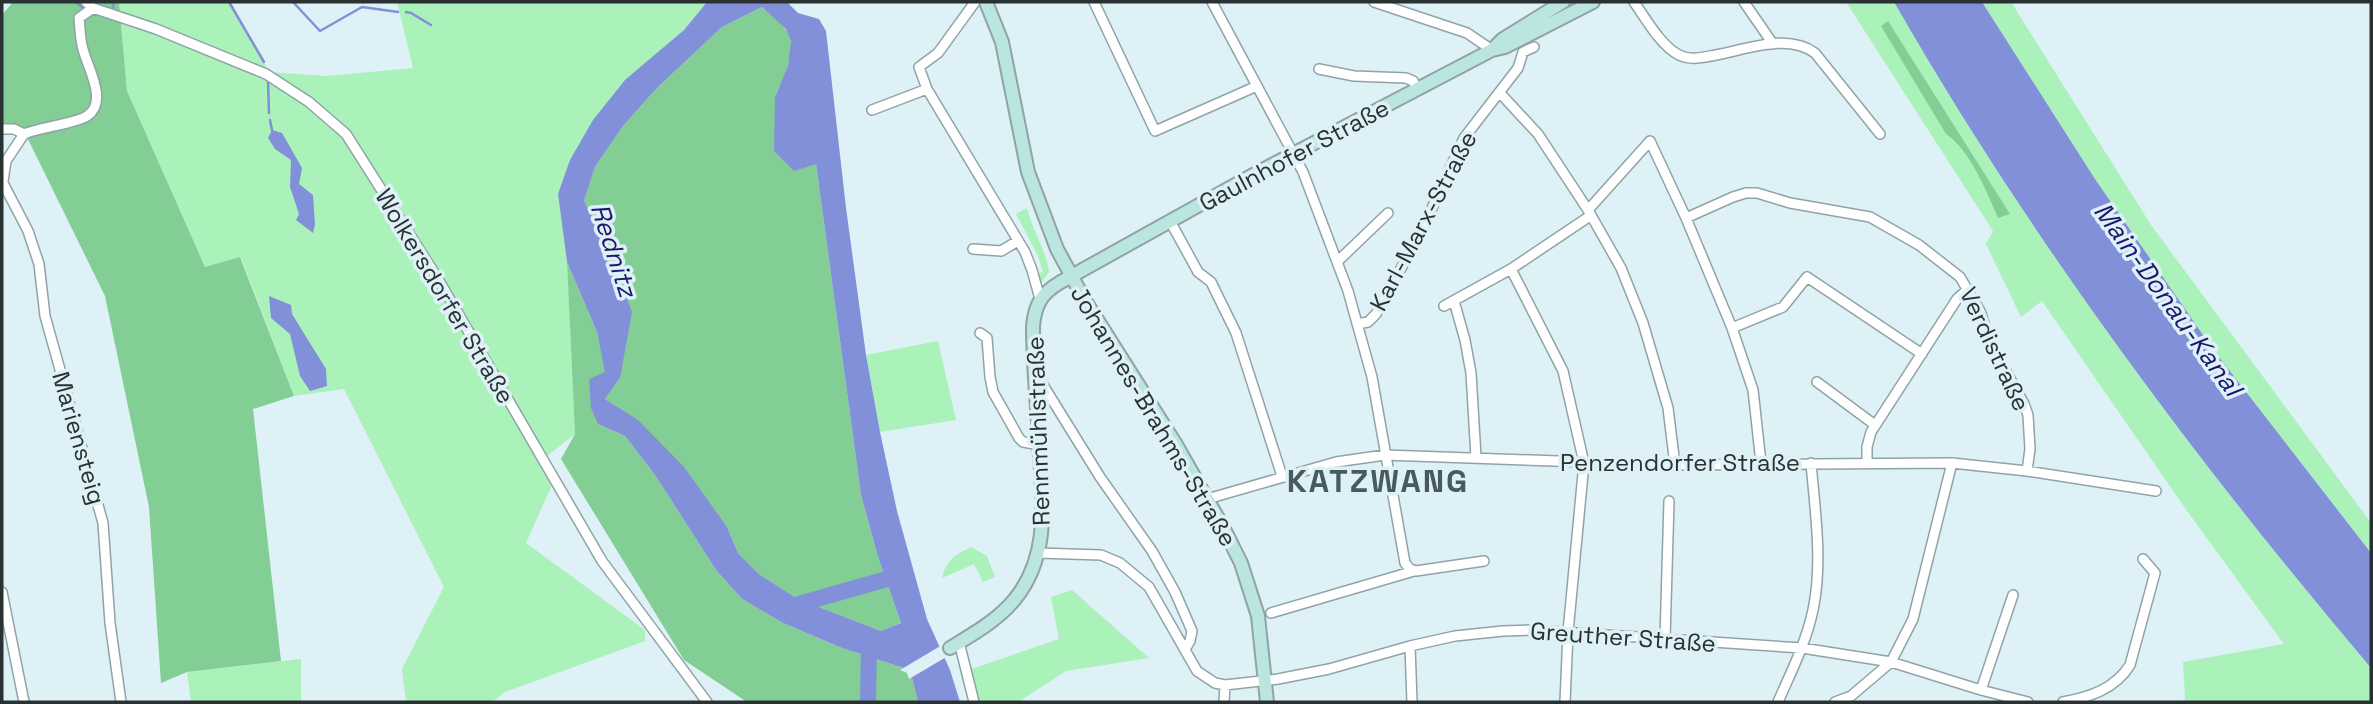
<svg xmlns="http://www.w3.org/2000/svg" width="2373" height="704" viewBox="0 0 2373 704" font-family="'Space Grotesk',sans-serif">
  <style>
    .green { fill: #abf1ba }
    .forest { fill: #82ce94 }
    .water { fill: #828fd9; fill-rule: evenodd }
    .pier { fill: #ddf1f6 }
    .lines { fill: none; stroke-linecap: round; stroke-linejoin: round }
    .stream { stroke: #828fd9; stroke-width: 2.5 }
    .river { stroke: #828fd9; stroke-width: 16 }
    .minor-casing { stroke: #90a3a7; stroke-width: 12 }
    .secondary-casing { stroke: #90a3a7; stroke-width: 16 }
    .minor { stroke: #fff; stroke-width: 9 }
    .secondary { stroke: #bbe6e0; stroke-width: 12 }
    .labels { text-anchor: middle; dominant-baseline: central; stroke-width: 7; stroke-linejoin: round; paint-order: stroke }
    .street-label { font-size: 24px; fill: #293133; stroke: #ddf1f6 }
    .water-label { font-size: 26px; font-style: italic; fill: #1e176e; stroke: #ddf1f6 }
    .district-label { font-size: 32px; font-weight: bold; letter-spacing: 2px; fill: #485a5e; stroke: #ddf1f6 }
  </style>
  <rect width="100%" height="100%" fill="#ddf1f6"/>
  <path class="green" d="M119,2H231L269,72L327,76L413,68L397,2H707L684,30L668,44L558,194L567,262L575,434L547,456L555,478L526,543L645,630V641L505,692L492,702H406L402,669L444,587L344,389L294,396L241,257L205,267L127,91Z
    M1846,2H1894C2030,239 2195,460 2371,668V702H2180L2185,699L2183,662L2284,644L2185,508L2042,301L2021,317L1986,244L1993,231Z
    M1982,2H2011L2151,225L2371,523V553L2212,348L2095,179Z
    M1027,208C1032,230 1046,249 1049,272L1038,287L1036,274L1043,272L1038,256L1016,214Z
    M938,341L956,420L880,432L866,355Z
    M971,547L987,556L995,577L983,582L974,564L942,578C947,559 955,555 971,547Z
    M1072,590L1149,658L1066,671L1018,702H978L969,670L1059,639L1051,597Z
    M301,659V702H191L187,672Z"/>
  <path class="forest" d="M13,2H119L127,91L205,267L240,257L294,396L253,409L281,661L187,672L161,683L149,507L105,296L23,129L2,134V15Z
    M762,7C770,14 781,22 787,31C799,50 782,78 775,97L816,164L861,495L878,557L901,623L881,631L798,599L759,574L738,553L727,527L637,419L605,399L620,378L584,201L595,167L623,126L657,88L722,27Z
    M1888,21L2010,214L1998,218C1987,192 1970,150 1946,134L1881,26Z
    M567,262L597,332L606,373L589,379L598,424L625,436L655,475L716,570L742,599L783,623L842,648L910,670L918,702H747L684,660L561,459L575,434Z"/>
  <path class="water" d="M707,2H787L798,13L819,19L826,31L846,208L866,355L880,432L897,511L927,619L950,670L960,702H918L910,670L842,648L783,623L742,599L716,570L655,475L625,436L598,424L591,408L589,379L605,372L597,332L567,262L558,194L570,160L593,120L625,80L684,30ZM762,7L786,29L791,41L788,65L775,97L774,151L794,171L816,164L861,495L878,557L901,623L881,631L798,599L759,574L738,553L727,527L684,467L637,419L605,399L620,378L632,312L615,268L584,201L595,167L623,126L657,88L722,27Z
    M1894,2H1982L2095,179L2212,348L2371,553V668C2195,460 2030,239 1894,2Z
    M272,130L282,133L302,168L299,184L313,195L315,224L313,233L296,220L299,214L290,187L291,160L275,149L268,138Z
    M269,296L291,305L292,314L326,369L327,386L310,391L300,376L290,334L271,318Z"/>
  <path class="pier" d="M942,645L948,656L909,679L907,673L900,670Z"/>
  <g class="lines">
    <path class="stream" d="M75,2L84,8
      M229,2L264,62
      M293,2L320,31L362,7L398,12
      M113,7L114,2
      M406,12L411,13L431,25
      M93,14L95,15
      M268,81L269,113
      M270,120L272,130"/>
    <path class="river" d="M792,606L901,575
      M868,702L869,641"/>
    <defs>
      <path id="minor" d="M86,2L93,8L156,29L266,74L309,102L346,134L438,279L602,561L707,702
        M975,2L938,53L919,67L927,89L1025,252L1032,270L1040,299
        M1094,2L1155,131L1257,86
        M1212,2L1303,172L1348,291L1372,377L1405,563L1410,569L1416,571L1484,561
        M1374,2L1467,33L1492,50
        M1634,2C1646,19 1661,46 1679,55C1691,61 1704,57 1716,55C1748,49 1788,33 1815,53L1880,134
        M1744,2L1773,44
        M1319,69L1354,76L1406,78L1413,81L1418,90
        M1500,93L1538,134L1588,210L1621,268L1643,323L1668,408L1675,465
        M872,110L927,89
        M2,129H14L24,134
        M3,183L28,231L39,264L45,316L103,523L110,623L121,702
        M2,188L6,161L24,134C38,128 77,123 87,116C110,101 85,64 82,45C80,36 80,27 79,18L93,8
        M1588,210L1650,141L1686,218L1732,328L1753,390L1761,463
        M1686,218L1733,197L1746,193H1757L1790,203L1870,217L1919,245L1960,277L1980,311L1991,344L2024,404L2028,415L2030,449L2027,471
        M1170,221L1198,272L1211,282L1236,333L1282,476
        M973,249L1001,251L1018,241
        M1337,262L1388,213
        M1511,269L1563,371L1584,463L1568,632L1565,702
        M1454,301L1465,340L1471,373L1476,457
        M1444,306L1511,269L1590,216
        M1357,324L1368,322L1376,314L1422,230L1464,138L1518,68L1523,52L1534,47
        M1732,328L1783,307L1807,277L1922,354
        M980,333L987,338L990,377L993,392L1019,438L1023,442L1040,445
        M1035,377L1043,385L1100,477L1152,551L1175,592L1192,631L1190,641L1185,649
        M1817,382L1875,425
        M1867,462V447L1871,432L1957,299L1968,289
        M1207,499L1336,462L1385,455L1670,465L1952,463L2027,471L2156,491
        M1038,553L1101,555L1120,563L1149,587L1197,671L1215,683L1225,685L1278,679L1329,669L1410,646L1455,636L1503,631L1532,630L1802,648L1891,662L1981,690L2028,702
        M2,592L24,702
        M1271,613L1414,571
        M1665,639L1669,501
        M959,642L974,702
        M1410,646L1412,702
        M1981,690L2013,595
        M1224,702L1225,685
        M1778,702C1791,672 1806,643 1813,610C1823,563 1815,510 1811,463
        M1835,702L1851,696L1891,662L1913,619L1952,463
        M2063,702C2090,697 2115,689 2130,665L2155,573L2143,559"/>
      <path id="secondary" d="M986,2L1002,42L1028,172L1057,249L1084,299L1175,443L1223,527L1241,563L1258,616L1267,702
        M1492,50L1505,47L1593,2
        M950,648C973,634 997,621 1015,599C1049,557 1043,506 1040,455C1038,412 1033,369 1033,326C1035,305 1041,294 1059,283L1253,175L1492,50L1503,39L1563,2"/>
    </defs>
    <use href="#minor" class="minor-casing"/>
    <use href="#secondary" class="secondary-casing"/>
    <use href="#minor" class="minor"/>
    <use href="#secondary" class="secondary"/>
  </g>
  <g class="labels">
    <g class="street-label">
      <text transform="translate(1294 155) rotate(-28)">Gaulnhofer Straße</text>
      <text transform="translate(1423 221) rotate(-62)">Karl-Marx-Straße</text>
      <text transform="translate(445 296) rotate(59)">Wolkersdorfer Straße</text>
      <text transform="translate(1995 349) rotate(65)">Verdistraße</text>
      <text transform="translate(1154 416) rotate(59)">Johannes-Brahms-Straße</text>
      <text transform="translate(1038 431) rotate(-92)">Rennmühlstraße</text>
      <text transform="translate(79 438) rotate(74)">Mariensteig</text>
      <text x="1680" y="462">Penzendorfer Straße</text>
      <text transform="translate(1623 637) rotate(4)">Greuther Straße</text>
    </g>
    <g class="water-label">
      <text transform="translate(614 250) rotate(72)">Rednitz</text>
      <text transform="translate(2168 299) rotate(54)">Main-Donau-Kanal</text>
    </g>
    <g class="district-label">
      <text x="1378" y="481">KATZWANG</text>
    </g>
  </g>
  <rect width="2373" height="704" fill="none" stroke="#293133" stroke-width="7"/>
</svg>
